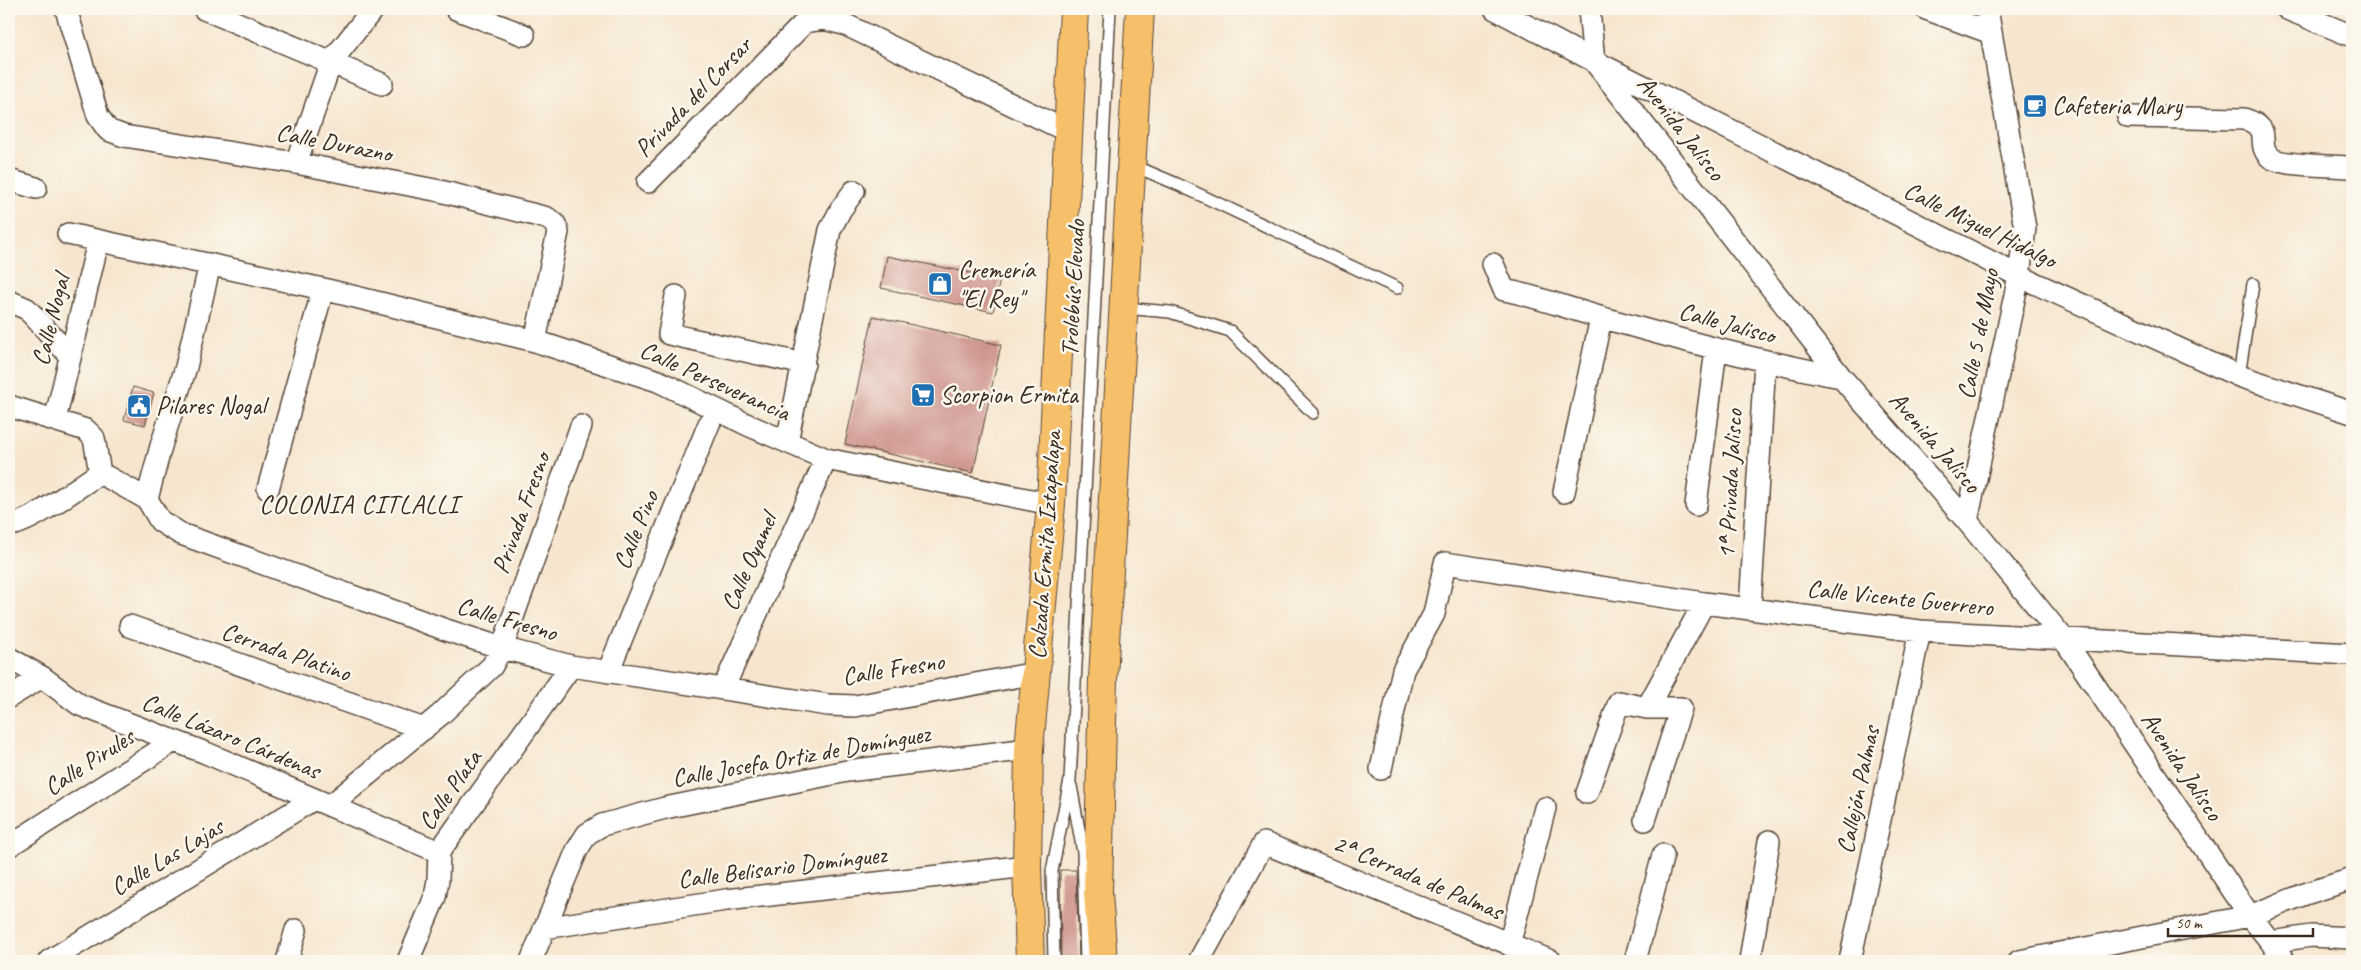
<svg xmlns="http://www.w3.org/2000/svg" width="2361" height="970" viewBox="0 0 2361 970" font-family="Caveat,sans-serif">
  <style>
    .building { fill: #cf9690 }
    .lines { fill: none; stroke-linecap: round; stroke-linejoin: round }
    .lane-casing { stroke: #574639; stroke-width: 14 }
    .street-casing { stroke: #574639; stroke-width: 24 }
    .primary-casing { stroke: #574639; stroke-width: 30 }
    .lane { stroke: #fff; stroke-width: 11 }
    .street { stroke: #fff; stroke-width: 21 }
    .primary { stroke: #f6c06b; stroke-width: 28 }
    .labels { text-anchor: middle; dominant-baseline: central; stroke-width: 5; stroke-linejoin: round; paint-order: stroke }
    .street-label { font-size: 25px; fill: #3b2a1e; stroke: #fbf7ec }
    .poi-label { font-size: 25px; fill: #3b2a1e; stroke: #fbf7ec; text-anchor: start }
    .neighbourhood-label { font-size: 26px; letter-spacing: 1px; fill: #3b2a1e; stroke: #fbf7ec }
  </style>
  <rect width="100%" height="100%" fill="#fbf7ec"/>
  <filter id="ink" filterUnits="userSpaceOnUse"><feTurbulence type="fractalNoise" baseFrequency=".02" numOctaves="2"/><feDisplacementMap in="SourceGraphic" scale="10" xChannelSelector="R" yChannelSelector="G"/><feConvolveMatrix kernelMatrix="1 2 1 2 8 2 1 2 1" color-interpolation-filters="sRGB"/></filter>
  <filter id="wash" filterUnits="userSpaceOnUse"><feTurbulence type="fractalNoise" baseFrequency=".0096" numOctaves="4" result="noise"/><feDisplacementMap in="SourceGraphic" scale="20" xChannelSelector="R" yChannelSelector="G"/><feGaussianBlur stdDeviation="1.12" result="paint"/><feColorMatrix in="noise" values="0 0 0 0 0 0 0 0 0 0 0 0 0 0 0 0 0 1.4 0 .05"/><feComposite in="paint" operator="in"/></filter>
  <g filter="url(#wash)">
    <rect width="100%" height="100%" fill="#f6e6cf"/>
    <g id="blocks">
      <path class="building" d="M 887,256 L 1000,279 L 993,312 L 881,288 Z
        M 873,316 L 1001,345 L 973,473 L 845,444 Z
        M 133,387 L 154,393 L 145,425 L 124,420 Z
        M 1060,870 L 1076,870 L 1079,961 L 1061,961 Z"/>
    </g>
  </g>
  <g filter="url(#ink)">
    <use href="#blocks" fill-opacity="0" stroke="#574639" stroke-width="1"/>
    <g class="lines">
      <defs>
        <path id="lane" d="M 1132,165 L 1177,184 L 1397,288
          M 1124,308 L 1170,312 L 1230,331 L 1313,413
          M 2239,376 L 2253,284
          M 1071,786 L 1083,852 L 1086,961
          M 1054,961 L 1052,871 L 1070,780 L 1110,9"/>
        <path id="street" d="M 66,9 L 98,116 L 108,130 L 124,136 L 296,163 L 440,191 L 547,218 L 555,224 L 558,232 L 535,341
          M 204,9 L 382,84
          M 456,9 L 524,35
          M 1495,9 L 1594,61 L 1841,377 L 1967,521 L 2063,638 L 2250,916 L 2271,942 L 2284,961
          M 1589,9 L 1594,61 L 2019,276 L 2239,376 L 2352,413
          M 1926,9 L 1991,33
          M 2287,9 L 2352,36
          M 2128,117 L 2244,119 C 2276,129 2254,142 2270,157 C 2279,166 2337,166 2352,167
          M 296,163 L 331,62 L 373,9
          M 9,180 L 36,188
          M 648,182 L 805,22 L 824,19 L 844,24 L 1069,132
          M 68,234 L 323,289 L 535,341 L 658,381 L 748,425 L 826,459 L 1051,504
          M 1493,264 L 1504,290 C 1540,297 1572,310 1607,319 C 1685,341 1762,362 1841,377
          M 676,296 L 669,334 L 804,364
          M 9,301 L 27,309 L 70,356
          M 9,406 L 86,430 L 94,438 L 100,473
          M 55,420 L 98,242
          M 787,442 L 830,230 L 841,209 L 854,191
          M 268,489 L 323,289
          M 1564,492 L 1601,318
          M 147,499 L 161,446 L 186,367 L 210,264
          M 1696,505 L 1716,349
          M 1967,521 L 2019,276 L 2025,228 L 1987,9
          M 9,525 C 30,524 79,486 100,473 L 147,499 L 160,521 L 181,534 L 449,631 L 502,648 L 571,666 L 828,705 L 855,706 L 1036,673
          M 1750,609 L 1765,362
          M 130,626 L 424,729
          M 9,658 L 42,677 L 80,705 L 206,753 L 439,852
          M 608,672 L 715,409
          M 723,689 L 826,459
          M 9,697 L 42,677
          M 1647,708 L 1704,603
          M 1381,769 L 1403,670 L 1434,614 L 1445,563 L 1704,603 L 1920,631 L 2352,654
          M 1587,793 L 1619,702 L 1647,708 L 1681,708 L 1645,820
          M 330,806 L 440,715 L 492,666 L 502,648 L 581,426
          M 9,846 L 174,741
          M 544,928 L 726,900 L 1027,866
          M 2271,942 L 2311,936 L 2352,938
          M 1509,945 L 1545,808
          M 49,961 L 314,799
          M 287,961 L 296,930
          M 408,961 L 435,897 L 438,880 L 439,852 L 571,666
          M 531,961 L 577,850 L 587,834 L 602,825 L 665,808 L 847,771 L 1029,749
          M 1199,961 L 1264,843 L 1551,961
          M 1635,961 L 1663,855
          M 1750,961 L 1769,841
          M 1850,961 L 1920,631
          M 2019,961 L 2250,916 L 2305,894 L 2352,879"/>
        <path id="primary" d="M 1030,961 L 1027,866 L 1029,749 L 1051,504 L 1074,9
          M 1103,961 L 1098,893 L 1103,679 L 1140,9"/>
      </defs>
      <use href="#lane" class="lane-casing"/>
      <use href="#street" class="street-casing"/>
      <use href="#primary" class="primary-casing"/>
      <use href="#lane" class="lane"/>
      <use href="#street" class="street"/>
      <use href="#primary" class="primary"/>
    </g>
  </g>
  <defs>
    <symbol id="cafe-square" viewBox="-11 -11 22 22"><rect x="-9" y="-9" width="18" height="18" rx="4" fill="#1f6fb2" stroke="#fbf7ec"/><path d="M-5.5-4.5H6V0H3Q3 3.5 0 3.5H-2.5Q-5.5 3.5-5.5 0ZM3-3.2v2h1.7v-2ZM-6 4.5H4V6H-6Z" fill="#fff"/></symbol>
    <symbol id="shop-square" viewBox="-11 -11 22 22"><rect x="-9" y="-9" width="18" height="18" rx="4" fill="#1f6fb2" stroke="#fbf7ec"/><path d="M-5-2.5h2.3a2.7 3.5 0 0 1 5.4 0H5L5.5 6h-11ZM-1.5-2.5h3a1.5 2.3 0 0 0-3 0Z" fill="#fff"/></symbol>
    <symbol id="supermarket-square" viewBox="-11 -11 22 22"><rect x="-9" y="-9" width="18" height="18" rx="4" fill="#1f6fb2" stroke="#fbf7ec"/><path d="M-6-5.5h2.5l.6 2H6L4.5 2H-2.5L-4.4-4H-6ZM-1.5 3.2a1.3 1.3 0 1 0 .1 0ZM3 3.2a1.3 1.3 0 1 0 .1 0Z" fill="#fff"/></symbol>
    <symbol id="civic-square" viewBox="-11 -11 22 22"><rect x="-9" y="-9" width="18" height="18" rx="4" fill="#1f6fb2" stroke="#fbf7ec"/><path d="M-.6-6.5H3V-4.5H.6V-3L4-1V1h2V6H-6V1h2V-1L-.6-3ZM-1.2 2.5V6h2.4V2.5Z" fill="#fff"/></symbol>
  </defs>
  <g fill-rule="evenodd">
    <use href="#cafe-square" x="2021" y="92" width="28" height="28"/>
    <use href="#shop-square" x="926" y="270" width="28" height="28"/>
    <use href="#supermarket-square" x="909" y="381" width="28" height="28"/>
    <use href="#civic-square" x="125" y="392" width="28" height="28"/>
  </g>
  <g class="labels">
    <g class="street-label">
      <text transform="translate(693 97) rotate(-46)">Privada del Corsar</text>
      <text transform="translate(1681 128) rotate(52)">Avenida Jalisco</text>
      <text transform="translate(334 143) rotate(11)">Calle Durazno</text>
      <text transform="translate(1980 225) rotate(26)">Calle Miguel Hidalgo</text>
      <text transform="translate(1073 288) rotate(-87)">Trolebús Elevado</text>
      <text transform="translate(51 320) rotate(-76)">Calle Nogal</text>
      <text transform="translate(1727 323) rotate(15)">Calle Jalisco</text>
      <text transform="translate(1978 334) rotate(-79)">Calle 5 de Mayo</text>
      <text transform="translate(715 381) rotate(24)">Calle Perseverancia</text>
      <text transform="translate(1935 442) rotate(49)">Avenida Jalisco</text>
      <text transform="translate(1730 484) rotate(-87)">1ª Privada Jalisco</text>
      <text transform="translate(521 513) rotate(-70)">Privada Fresno</text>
      <text transform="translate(636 530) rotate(-68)">Calle Pino</text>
      <text transform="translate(1045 545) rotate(-86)">Calzada Ermita Iztapalapa</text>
      <text transform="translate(749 562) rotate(-66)">Calle Oyamel</text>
      <text transform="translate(1900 598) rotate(6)">Calle Vicente Guerrero</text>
      <text transform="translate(507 619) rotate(16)">Calle Fresno</text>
      <text transform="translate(286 652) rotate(19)">Cerrada Platino</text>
      <text transform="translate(893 669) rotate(-9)">Calle Fresno</text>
      <text transform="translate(231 736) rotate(22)">Calle Lázaro Cárdenas</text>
      <text transform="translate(801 756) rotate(-10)">Calle Josefa Ortiz de Domínguez</text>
      <text transform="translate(89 762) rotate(-33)">Calle Pirules</text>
      <text transform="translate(2182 766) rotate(56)">Avenida Jalisco</text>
      <text transform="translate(450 790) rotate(-55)">Calle Plata</text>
      <text transform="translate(1858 790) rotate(-78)">Callejón Palmas</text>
      <text transform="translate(167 857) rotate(-31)">Calle Las Lajas</text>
      <text transform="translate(782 867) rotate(-7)">Calle Belisario Domínguez</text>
      <text transform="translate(1418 877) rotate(23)">2ª Cerrada de Palmas</text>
    </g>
    <g class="poi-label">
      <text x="2052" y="106">Cafeteria Mary</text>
      <text x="958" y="270">Cremería<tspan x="958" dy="29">"El Rey"</tspan></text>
      <text x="940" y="395">Scorpion Ermita</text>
      <text x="156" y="406">Pilares Nogal</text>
    </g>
    <g class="neighbourhood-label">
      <text x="359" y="504">COLONIA CITLALLI</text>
    </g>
  </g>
  <rect width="2361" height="970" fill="none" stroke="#fbf7ec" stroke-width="30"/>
  <path d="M2168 928v8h145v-8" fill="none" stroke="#3b2a1e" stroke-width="2.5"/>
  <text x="2176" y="928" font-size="15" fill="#3b2a1e" stroke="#fbf7ec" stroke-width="4" paint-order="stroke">50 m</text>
</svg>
